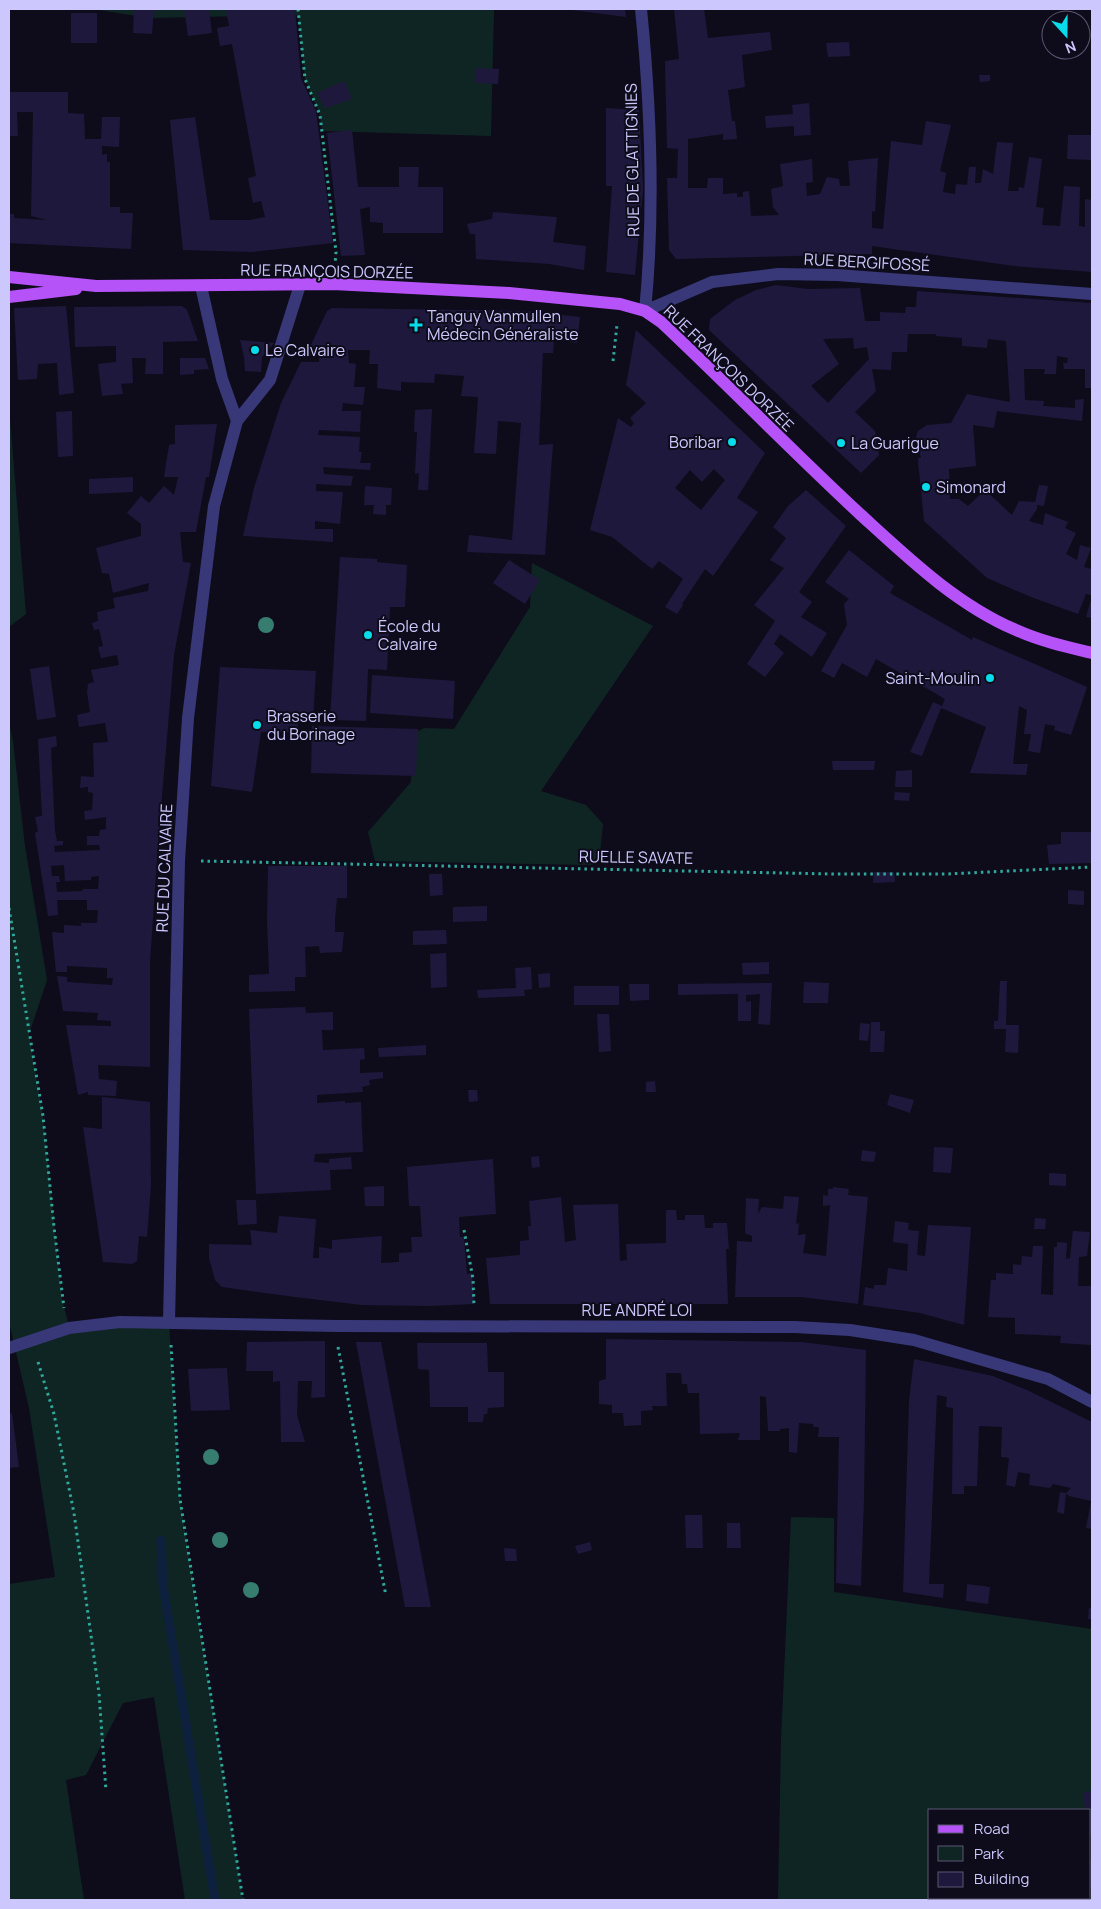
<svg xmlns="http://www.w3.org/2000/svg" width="1101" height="1909" viewBox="0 0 1101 1909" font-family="Manrope,sans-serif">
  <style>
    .green { fill: #0f2523 }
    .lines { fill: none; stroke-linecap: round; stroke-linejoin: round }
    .stream { stroke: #0d213e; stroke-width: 9 }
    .building { fill: #1e183c; fill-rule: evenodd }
    .path { stroke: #30a99d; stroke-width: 3; stroke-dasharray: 2.5 4; stroke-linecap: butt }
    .minor { stroke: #383879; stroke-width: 12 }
    .primary { stroke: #b553f9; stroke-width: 12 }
    .tree { fill: #377d6f }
    .poi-dot { fill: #08dbe9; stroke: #0e0c1b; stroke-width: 2 }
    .labels { text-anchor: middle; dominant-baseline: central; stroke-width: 4; stroke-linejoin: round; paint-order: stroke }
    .street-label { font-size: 16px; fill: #ccc8fd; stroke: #0e0c1b }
    .poi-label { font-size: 16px; fill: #ccc8fd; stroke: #0e0c1b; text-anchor: start }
  </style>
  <rect width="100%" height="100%" fill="#0e0c1b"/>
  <path class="green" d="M 93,9 L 494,9 L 491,136 L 322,131 L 320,115 L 305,79 L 298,15 L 149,18 Z
    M 9,406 L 26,614 L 9,627 Z
    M 532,563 L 653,626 L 541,791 L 586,805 L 603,824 L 600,853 L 591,865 L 375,861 L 368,832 L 411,782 L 413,734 L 424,728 L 454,729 L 530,607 Z
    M 9,723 L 13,741 L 25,846 L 47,980 L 29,1034 L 43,1116 L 62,1299 L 69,1327 L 169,1322 L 180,1499 L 243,1900 L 185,1900 L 154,1697 L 123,1703 L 86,1775 L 66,1780 L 84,1900 L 9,1900 L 9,1584 L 55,1577 L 29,1408 L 9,1322 Z
    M 791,1517 L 834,1518 L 834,1592 L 1092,1629 L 1092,1815 L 1090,1815 L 1090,1810 L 930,1810 L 930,1898 L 989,1898 L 990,1900 L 778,1900 L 781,1741 Z"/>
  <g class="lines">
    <path class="stream" d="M 161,1540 L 163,1585 L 215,1900"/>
  </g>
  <path class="building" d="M 134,9 L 154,9 L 152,34 L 133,33 Z
    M 184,9 L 209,9 L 212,33 L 188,36 Z
    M 226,9 L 295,9 L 301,78 L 316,111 L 333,243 L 252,252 L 183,250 L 170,120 L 195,117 L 210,220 L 250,220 L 265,217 L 261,201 L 253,203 L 248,178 L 256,176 L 232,44 L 220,46 L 217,28 L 229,26 Z
    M 572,9 L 625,9 L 626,17 L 572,10 Z
    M 674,9 L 704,9 L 708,38 L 770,32 L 772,50 L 742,55 L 745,87 L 728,90 L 732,121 L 735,121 L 737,139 L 723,140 L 723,134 L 688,139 L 688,188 L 707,188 L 708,178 L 723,178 L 723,194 L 737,193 L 737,197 L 743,197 L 743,192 L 749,191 L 751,216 L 779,215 L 773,207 L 771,189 L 783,186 L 780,164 L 812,159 L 813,182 L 806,183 L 807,196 L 820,194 L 827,177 L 839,179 L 840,186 L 850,186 L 848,161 L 878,158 L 875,212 L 872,211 L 872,228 L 883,229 L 891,141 L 922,145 L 926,121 L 951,125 L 940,171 L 946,173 L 943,192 L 955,194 L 956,184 L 967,185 L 969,167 L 976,167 L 975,183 L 981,183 L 983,169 L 993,174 L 997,142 L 1013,143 L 1008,191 L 1018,191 L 1019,187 L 1024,188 L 1029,157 L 1042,159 L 1036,207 L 1044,208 L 1042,225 L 1060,226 L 1064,186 L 1080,187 L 1079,226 L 1085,227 L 1085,199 L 1092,200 L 1092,272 L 1014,266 L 872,246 L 872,254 L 676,259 L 669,250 L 667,178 L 677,178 L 678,149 L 667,148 L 665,61 L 679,59 Z
    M 71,13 L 97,13 L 97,43 L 71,43 Z
    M 849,42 L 850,56 L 828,57 L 826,43 Z
    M 476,68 L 499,69 L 498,84 L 475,83 Z
    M 979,75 L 990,75 L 990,81 L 980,82 Z
    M 344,81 L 352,99 L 325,108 L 317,93 Z
    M 9,92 L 68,92 L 68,113 L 84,114 L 85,139 L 101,139 L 102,117 L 120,117 L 119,147 L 102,146 L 102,155 L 107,154 L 107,162 L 110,162 L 110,207 L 120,207 L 120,213 L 133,213 L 131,249 L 9,243 L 9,214 L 14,214 L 14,218 L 47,220 L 31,216 L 33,112 L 17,112 L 18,136 L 9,136 Z
    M 809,103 L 811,135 L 794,136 L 794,126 L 766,128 L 765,116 L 793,114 L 792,105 Z
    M 606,108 L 639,110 L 643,189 L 635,275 L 606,272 L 612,186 L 606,186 Z
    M 352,130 L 358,187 L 399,187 L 399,167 L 419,167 L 418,187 L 443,187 L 443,233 L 383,233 L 383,223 L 370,222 L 370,207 L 360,209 L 365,255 L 341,256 L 327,133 Z
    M 1068,135 L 1092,135 L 1091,160 L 1067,159 Z
    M 493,212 L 557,217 L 553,242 L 586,246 L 584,270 L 549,264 L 476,259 L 475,234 L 470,234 L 467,224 L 492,219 Z
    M 776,285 L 808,289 L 860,288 L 865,321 L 880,321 L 880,312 L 905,313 L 906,307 L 916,307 L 917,291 L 1092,303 L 1092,388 L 1085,388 L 1085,369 L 1064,369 L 1063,363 L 1067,363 L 1068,358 L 1057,356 L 1056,374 L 1044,374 L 1045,369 L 1024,369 L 1025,400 L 1044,401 L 1043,406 L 1075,408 L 1075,400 L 1084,399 L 1082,421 L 997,411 L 994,428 L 973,425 L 976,466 L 949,469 L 950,499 L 959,499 L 968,506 L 985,490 L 1012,515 L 1019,501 L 1035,502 L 1039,485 L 1048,486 L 1044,506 L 1037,505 L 1037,509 L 1029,521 L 1043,525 L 1045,513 L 1068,522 L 1065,528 L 1076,533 L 1066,554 L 1077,560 L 1080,545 L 1091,548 L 1084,567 L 1092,569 L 1092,595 L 1086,594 L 1078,614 L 1031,597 L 987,578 L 924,521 L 918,461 L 918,458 L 921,458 L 916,437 L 918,431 L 927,425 L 951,423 L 967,394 L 1010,402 L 1006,341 L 988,339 L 987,348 L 962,346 L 962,338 L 936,336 L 936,334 L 908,334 L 907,352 L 892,352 L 891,370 L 872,369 L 876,391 L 855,412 L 875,431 L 879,455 L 861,473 L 709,330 L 710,319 L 735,300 L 756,290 ZM 853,338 L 854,349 L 867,347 L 869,359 L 828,403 L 811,386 L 839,364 L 823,339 Z
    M 66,306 L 74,393 L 59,395 L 57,363 L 38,364 L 37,379 L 18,380 L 14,308 Z
    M 182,306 L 187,310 L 198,341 L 163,342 L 163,374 L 145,374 L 146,358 L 132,358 L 133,383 L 121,384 L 123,394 L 102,396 L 98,364 L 116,362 L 116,346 L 75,347 L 74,307 Z
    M 332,308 L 528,311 L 580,317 L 577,343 L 554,339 L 553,353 L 543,353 L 539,445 L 553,444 L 545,555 L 467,552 L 469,535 L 512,540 L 521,423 L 498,421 L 496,454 L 474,453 L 478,397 L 461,396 L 464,376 L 435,374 L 434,383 L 401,382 L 401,391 L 377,388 L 378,364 L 369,364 L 370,350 L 348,350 L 349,363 L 356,364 L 354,387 L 365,387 L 363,405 L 343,403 L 342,411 L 361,411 L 360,432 L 319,430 L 318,435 L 360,437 L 359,452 L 362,452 L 360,463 L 371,463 L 370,470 L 323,467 L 324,474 L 353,476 L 351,486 L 316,484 L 316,491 L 343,492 L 340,524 L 315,521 L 315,529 L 333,529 L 333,542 L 243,536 L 254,488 L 281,403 L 301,362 L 319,362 L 320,349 L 309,349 L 327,311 Z
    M 636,330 L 765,453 L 737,498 L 758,512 L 713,576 L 705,569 L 682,604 L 683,605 L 677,614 L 665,607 L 683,579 L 659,561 L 652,569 L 612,537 L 590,530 L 618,418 L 631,427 L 634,423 L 630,418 L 646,403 L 626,385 ZM 714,469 L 725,480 L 701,510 L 675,488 L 690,470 L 702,482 Z
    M 240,340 L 274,343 L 262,357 L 261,372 L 245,371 L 244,357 Z
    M 180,358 L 205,358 L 209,369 L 194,370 L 194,374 L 180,375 Z
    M 432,409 L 428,490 L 418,490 L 419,473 L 415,474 L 417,432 L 414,432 L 415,410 Z
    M 72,411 L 73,456 L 58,457 L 56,412 Z
    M 217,424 L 209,477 L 206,477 L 196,532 L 180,532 L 183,562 L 191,563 L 174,655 L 158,844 L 150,962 L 150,1067 L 98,1065 L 99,1079 L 117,1081 L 116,1096 L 88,1095 L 88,1092 L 78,1095 L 66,1025 L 111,1026 L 111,1021 L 97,1020 L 98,1013 L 63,1011 L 57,976 L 67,977 L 67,982 L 112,985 L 113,978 L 107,978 L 107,968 L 67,966 L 67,972 L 56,972 L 52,932 L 64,933 L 64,925 L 81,926 L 81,923 L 97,923 L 98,910 L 87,910 L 87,900 L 57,900 L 58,915 L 48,916 L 35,833 L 38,831 L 35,817 L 42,816 L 38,739 L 56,736 L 57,746 L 51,748 L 55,831 L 57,841 L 63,841 L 63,845 L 54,846 L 55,852 L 100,850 L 99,845 L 87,845 L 87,836 L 99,836 L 100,830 L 106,829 L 106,817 L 85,820 L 84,811 L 92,810 L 93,793 L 88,792 L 88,787 L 80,788 L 81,776 L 94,777 L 93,743 L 108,742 L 105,723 L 79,727 L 77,715 L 90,712 L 87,692 L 88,684 L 94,682 L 91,670 L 119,665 L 117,655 L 101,658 L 98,647 L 103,646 L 99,629 L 94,630 L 92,623 L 98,621 L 97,612 L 115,608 L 113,598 L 148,591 L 149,583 L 113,593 L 109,574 L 102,573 L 96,548 L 141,536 L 141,524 L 127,513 L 141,496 L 149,503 L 164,486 L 174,495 L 178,477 L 164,477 L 169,445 L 175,444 L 175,425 ZM 64,865 L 65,881 L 91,880 L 91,877 L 99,876 L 98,889 L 82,889 L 83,891 L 57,892 L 56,882 L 60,882 L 59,876 L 52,876 L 51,866 Z
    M 133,477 L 133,492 L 89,494 L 89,479 Z
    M 365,486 L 392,488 L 391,505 L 386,505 L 386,515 L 373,514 L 374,505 L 364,505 Z
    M 806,490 L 846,526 L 799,592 L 812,602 L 801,617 L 827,633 L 812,657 L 780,634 L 774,644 L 784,653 L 765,677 L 747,664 L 775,621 L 754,605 L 784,568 L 770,560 L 786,538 L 773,527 L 788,506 Z
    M 849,550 L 894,586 L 890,593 L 911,605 L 972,640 L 973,637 L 1087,687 L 1071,735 L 1054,730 L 1055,726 L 1045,724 L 1040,753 L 1028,751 L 1031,734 L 1024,734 L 1027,710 L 1019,706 L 1013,764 L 1028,764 L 1026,775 L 970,773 L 986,727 L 941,708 L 922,756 L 910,752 L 933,702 L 942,706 L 945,699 L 876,659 L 867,677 L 842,663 L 834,678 L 821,671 L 847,625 L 844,604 L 849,599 L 825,582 Z
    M 340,557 L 377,559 L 377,562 L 407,565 L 405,607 L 390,607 L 387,670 L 368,669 L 366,721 L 330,720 Z
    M 509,560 L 540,580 L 525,604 L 493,583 Z
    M 1092,596 L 1092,618 L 1086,617 Z
    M 49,666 L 56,717 L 37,720 L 30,669 Z
    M 220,667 L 316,671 L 313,719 L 298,718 L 297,732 L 261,732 L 252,792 L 211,786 Z
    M 372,675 L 455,681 L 453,719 L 370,713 Z
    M 312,726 L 418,729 L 416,776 L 311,773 Z
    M 832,761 L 875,761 L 874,770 L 833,770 Z
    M 912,770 L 912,787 L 895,787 L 896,771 Z
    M 895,792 L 910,793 L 909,801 L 894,800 Z
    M 1061,832 L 1092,832 L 1092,863 L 1049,864 L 1047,845 L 1061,844 Z
    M 268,866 L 347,866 L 347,898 L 337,898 L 335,919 L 335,932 L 344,932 L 342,952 L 320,953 L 319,946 L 305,947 L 306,977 L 295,977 L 295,991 L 249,992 L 249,975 L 269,974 L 267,920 Z
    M 874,872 L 894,872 L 895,882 L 873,883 Z
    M 429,874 L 442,874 L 443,895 L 430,896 Z
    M 1068,890 L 1084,891 L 1084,905 L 1068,904 Z
    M 487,906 L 487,921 L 453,922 L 453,907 Z
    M 446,930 L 447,944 L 413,945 L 413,931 Z
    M 446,953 L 447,987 L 431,988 L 430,954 Z
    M 769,962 L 769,974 L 743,975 L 742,963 Z
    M 531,967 L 532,989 L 524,990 L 525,996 L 478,998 L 477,990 L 516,988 L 515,968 Z
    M 550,973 L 550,987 L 539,988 L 538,974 Z
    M 1000,981 L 1007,981 L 1006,1025 L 1019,1025 L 1018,1053 L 1005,1052 L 1006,1029 L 994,1029 L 994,1021 L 998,1021 Z
    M 804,982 L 829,983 L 828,1003 L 803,1003 Z
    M 772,983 L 770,1025 L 758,1024 L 760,994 L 746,995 L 746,1002 L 751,1001 L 751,1021 L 738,1021 L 738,994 L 678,995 L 678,984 Z
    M 629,984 L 649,984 L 649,1000 L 630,1001 Z
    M 574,986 L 619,986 L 619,1005 L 574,1005 Z
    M 305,1007 L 306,1013 L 333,1012 L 333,1030 L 322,1030 L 323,1050 L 364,1048 L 365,1059 L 360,1060 L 360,1073 L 383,1072 L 383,1078 L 369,1080 L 370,1085 L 362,1087 L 363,1092 L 317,1095 L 317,1103 L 345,1101 L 345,1103 L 361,1102 L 363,1152 L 315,1154 L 314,1162 L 329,1163 L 329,1159 L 351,1157 L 352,1169 L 330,1170 L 331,1190 L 256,1194 L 249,1009 Z
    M 597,1014 L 609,1014 L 611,1051 L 599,1052 Z
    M 871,1022 L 880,1022 L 880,1031 L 885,1031 L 884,1052 L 870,1052 Z
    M 860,1023 L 870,1024 L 868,1041 L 859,1040 Z
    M 426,1045 L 426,1055 L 379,1057 L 378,1048 Z
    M 655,1081 L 656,1092 L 646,1092 L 646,1082 Z
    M 468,1090 L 477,1090 L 478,1101 L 469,1102 Z
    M 890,1094 L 914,1100 L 910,1113 L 887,1105 Z
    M 102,1097 L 150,1102 L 151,1186 L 147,1237 L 139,1236 L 137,1261 L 132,1264 L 103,1262 L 83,1127 L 102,1129 Z
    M 934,1147 L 953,1148 L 951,1173 L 933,1172 Z
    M 862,1150 L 876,1152 L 874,1162 L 861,1161 Z
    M 539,1156 L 540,1167 L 532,1168 L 531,1157 Z
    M 493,1159 L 496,1214 L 459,1217 L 460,1237 L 464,1237 L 467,1274 L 472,1273 L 474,1304 L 429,1306 L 362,1305 L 295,1297 L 222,1287 L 215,1280 L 209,1258 L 209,1244 L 252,1245 L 250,1230 L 277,1233 L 279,1216 L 316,1219 L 313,1258 L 319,1258 L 319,1247 L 332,1249 L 332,1240 L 382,1236 L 381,1263 L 399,1262 L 399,1253 L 412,1252 L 411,1237 L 422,1237 L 420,1206 L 409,1206 L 407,1167 Z
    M 1049,1173 L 1066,1174 L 1066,1186 L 1049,1185 Z
    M 384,1186 L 384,1206 L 365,1206 L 364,1187 Z
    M 833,1187 L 849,1189 L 848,1195 L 868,1197 L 858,1304 L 802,1297 L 735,1297 L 737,1241 L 752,1242 L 752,1236 L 745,1233 L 746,1198 L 759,1199 L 758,1214 L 762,1207 L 783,1209 L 784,1196 L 799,1197 L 796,1224 L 799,1223 L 798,1235 L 806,1234 L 803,1253 L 826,1256 L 830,1205 L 823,1206 L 823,1195 L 828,1196 L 828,1189 L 833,1189 Z
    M 561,1197 L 565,1242 L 576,1240 L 573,1205 L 618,1204 L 620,1261 L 627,1260 L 626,1244 L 666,1243 L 666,1210 L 676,1210 L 677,1220 L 685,1220 L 685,1215 L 704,1215 L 705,1228 L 713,1228 L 713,1223 L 727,1223 L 729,1249 L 726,1249 L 728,1304 L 490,1304 L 486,1258 L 520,1255 L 520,1241 L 529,1240 L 528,1226 L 531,1226 L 529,1201 Z
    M 236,1200 L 256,1200 L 257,1224 L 238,1225 Z
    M 1035,1218 L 1046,1219 L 1045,1229 L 1034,1229 Z
    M 895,1221 L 909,1223 L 908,1230 L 919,1231 L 917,1255 L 925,1256 L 928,1225 L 971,1227 L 964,1325 L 920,1313 L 863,1305 L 865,1287 L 874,1289 L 874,1285 L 886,1285 L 888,1268 L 907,1271 L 908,1244 L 893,1242 Z
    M 1073,1231 L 1090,1232 L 1087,1256 L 1079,1257 L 1078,1286 L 1092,1286 L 1092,1345 L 1060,1343 L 1061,1336 L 1015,1334 L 1015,1318 L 988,1317 L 991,1280 L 996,1280 L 996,1273 L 1013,1274 L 1013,1264 L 1021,1265 L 1022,1256 L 1032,1257 L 1033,1246 L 1043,1246 L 1041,1294 L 1053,1295 L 1054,1247 L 1057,1247 L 1057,1242 L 1067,1243 L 1066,1259 L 1070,1258 Z
    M 606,1339 L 801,1342 L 866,1350 L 864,1498 L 861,1586 L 836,1583 L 839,1437 L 818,1437 L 819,1427 L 814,1427 L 813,1424 L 799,1423 L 797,1453 L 789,1452 L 789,1428 L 780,1429 L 780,1431 L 768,1431 L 766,1397 L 760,1396 L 760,1440 L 738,1440 L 740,1433 L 700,1434 L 699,1393 L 688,1393 L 687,1384 L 682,1384 L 681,1373 L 666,1373 L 667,1406 L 652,1406 L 653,1410 L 641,1411 L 641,1425 L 624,1426 L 623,1413 L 612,1413 L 612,1405 L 599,1404 L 599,1381 L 606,1379 Z
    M 325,1341 L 325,1397 L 311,1398 L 312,1381 L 298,1381 L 297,1415 L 305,1442 L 281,1442 L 280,1381 L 273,1382 L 273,1371 L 246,1371 L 247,1342 Z
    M 356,1342 L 381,1342 L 431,1607 L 405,1607 Z
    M 417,1343 L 487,1343 L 488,1372 L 504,1372 L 504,1407 L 488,1408 L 487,1414 L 484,1414 L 483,1422 L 468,1422 L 468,1407 L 430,1407 L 429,1370 L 418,1369 Z
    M 914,1359 L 993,1376 L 1029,1391 L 1092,1422 L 1092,1529 L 1086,1528 L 1091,1501 L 1069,1496 L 1066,1493 L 1071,1488 L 1053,1484 L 1050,1488 L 1029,1485 L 1030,1474 L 1018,1472 L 1015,1487 L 1006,1485 L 1009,1458 L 1001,1457 L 1002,1427 L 979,1426 L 977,1486 L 964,1486 L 964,1494 L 952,1494 L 953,1408 L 946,1407 L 947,1397 L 937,1395 L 929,1584 L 944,1584 L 943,1598 L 903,1592 L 909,1401 Z
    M 227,1368 L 230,1410 L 191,1411 L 188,1369 Z
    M 12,1413 L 19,1467 L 9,1468 L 9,1414 Z
    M 1060,1492 L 1066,1493 L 1064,1514 L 1057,1512 Z
    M 685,1515 L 702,1515 L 703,1548 L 686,1548 Z
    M 727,1523 L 740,1523 L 741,1548 L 727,1548 Z
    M 590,1542 L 592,1550 L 578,1554 L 575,1546 Z
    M 504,1548 L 516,1549 L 517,1561 L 505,1561 Z
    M 967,1584 L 990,1587 L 988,1604 L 966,1601 Z
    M 1089,1608 L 1092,1609 L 1092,1619 L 1088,1619 Z
    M 1092,1791 L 1092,1808 L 1085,1809 L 1083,1792 Z
    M 1092,1810 L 1092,1834 L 1090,1834 L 1090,1811 Z
    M 1090,1860 L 1092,1860 L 1092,1888 L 1090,1888 Z"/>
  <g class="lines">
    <path class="path" d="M 298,9 L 305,79 L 320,115 L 336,252 L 335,264
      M 613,361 L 617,325
      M 201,861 L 832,874 L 947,874 L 1092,867
      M 9,908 L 43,1116 L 54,1227 L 64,1308
      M 464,1230 L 473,1279 L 474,1306
      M 171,1345 L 180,1499 L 243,1900
      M 338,1347 L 386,1596
      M 38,1362 L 54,1414 L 74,1513 L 99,1693 L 106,1791"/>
    <path class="minor" d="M 641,9 C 651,109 655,210 645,311 L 712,282 L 778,274 L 837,275 L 1092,294
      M 201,286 L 222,379 L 237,421
      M 169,1322 L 179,861 L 188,718 L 214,506 L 237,421 L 270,380 L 300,285
      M 9,1348 L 69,1328 L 120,1322 L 337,1326 L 795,1327 L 850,1330 L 914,1340 L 1048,1379 L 1092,1402"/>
    <path class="primary" d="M 9,277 L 96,286 L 333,284 L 509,293 L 620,304 L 645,311 L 661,322 C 729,386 793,452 861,515 C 908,558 957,605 1016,630 C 1040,641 1067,647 1092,653
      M 9,297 L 76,289"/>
  </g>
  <g class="tree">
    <circle cx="266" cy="625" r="8"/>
    <circle cx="211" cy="1457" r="8"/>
    <circle cx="220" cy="1540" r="8"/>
    <circle cx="251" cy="1590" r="8"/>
  </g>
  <g class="poi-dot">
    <path d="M413.5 317.5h5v5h5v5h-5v5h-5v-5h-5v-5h5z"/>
    <circle cx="255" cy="350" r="5"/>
    <circle cx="732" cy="442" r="5"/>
    <circle cx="841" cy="443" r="5"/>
    <circle cx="926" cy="487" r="5"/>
    <circle cx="368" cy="635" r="5"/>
    <circle cx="990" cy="678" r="5"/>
    <circle cx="257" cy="725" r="5"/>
  </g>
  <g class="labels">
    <g class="street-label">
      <text transform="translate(632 160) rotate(-91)">RUE DE GLATTIGNIES</text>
      <text transform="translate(867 262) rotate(3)">RUE BERGIFOSSÉ</text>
      <text transform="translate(327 271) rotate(1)">RUE FRANÇOIS DORZÉE</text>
      <text transform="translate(729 368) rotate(44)">RUE FRANÇOIS DORZÉE</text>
      <text transform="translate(636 857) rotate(1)">RUELLE SAVATE</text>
      <text transform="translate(164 868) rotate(-88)">RUE DU CALVAIRE</text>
      <text x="637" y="1310">RUE ANDRÉ LOI</text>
    </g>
    <g class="poi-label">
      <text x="427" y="316">Tanguy Vanmullen<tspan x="427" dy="18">Médecin Généraliste</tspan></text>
      <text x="265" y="350">Le Calvaire</text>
      <text x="722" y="442" text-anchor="end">Boribar</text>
      <text x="851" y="443">La Guarigue</text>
      <text x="936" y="487">Simonard</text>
      <text x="378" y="626">École du<tspan x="378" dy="18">Calvaire</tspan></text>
      <text x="980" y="678" text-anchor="end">Saint-Moulin</text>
      <text x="267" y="716">Brasserie<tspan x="267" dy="18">du Borinage</tspan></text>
    </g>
  </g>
  <rect width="1101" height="1909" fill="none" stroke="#ccc8fd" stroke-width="20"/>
  <rect x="928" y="1809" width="162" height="90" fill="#0e0c1b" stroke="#5a5775"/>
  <rect x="938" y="1825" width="25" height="8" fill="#b553f9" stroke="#5a5775"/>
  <text x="974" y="1834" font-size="15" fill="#ccc8fd">Road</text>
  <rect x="938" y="1846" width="25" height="15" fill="#0f2523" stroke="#5a5775"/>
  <text x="974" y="1859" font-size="15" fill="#ccc8fd">Park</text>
  <rect x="938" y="1872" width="25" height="15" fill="#1e183c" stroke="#5a5775"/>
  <text x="974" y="1884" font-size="15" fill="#ccc8fd">Building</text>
  <g transform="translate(1066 35) rotate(159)"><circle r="24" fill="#0e0c1b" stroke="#5a5775"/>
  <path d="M0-4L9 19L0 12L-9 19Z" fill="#08dbe9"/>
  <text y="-8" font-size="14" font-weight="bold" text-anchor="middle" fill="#ccc8fd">N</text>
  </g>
</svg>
